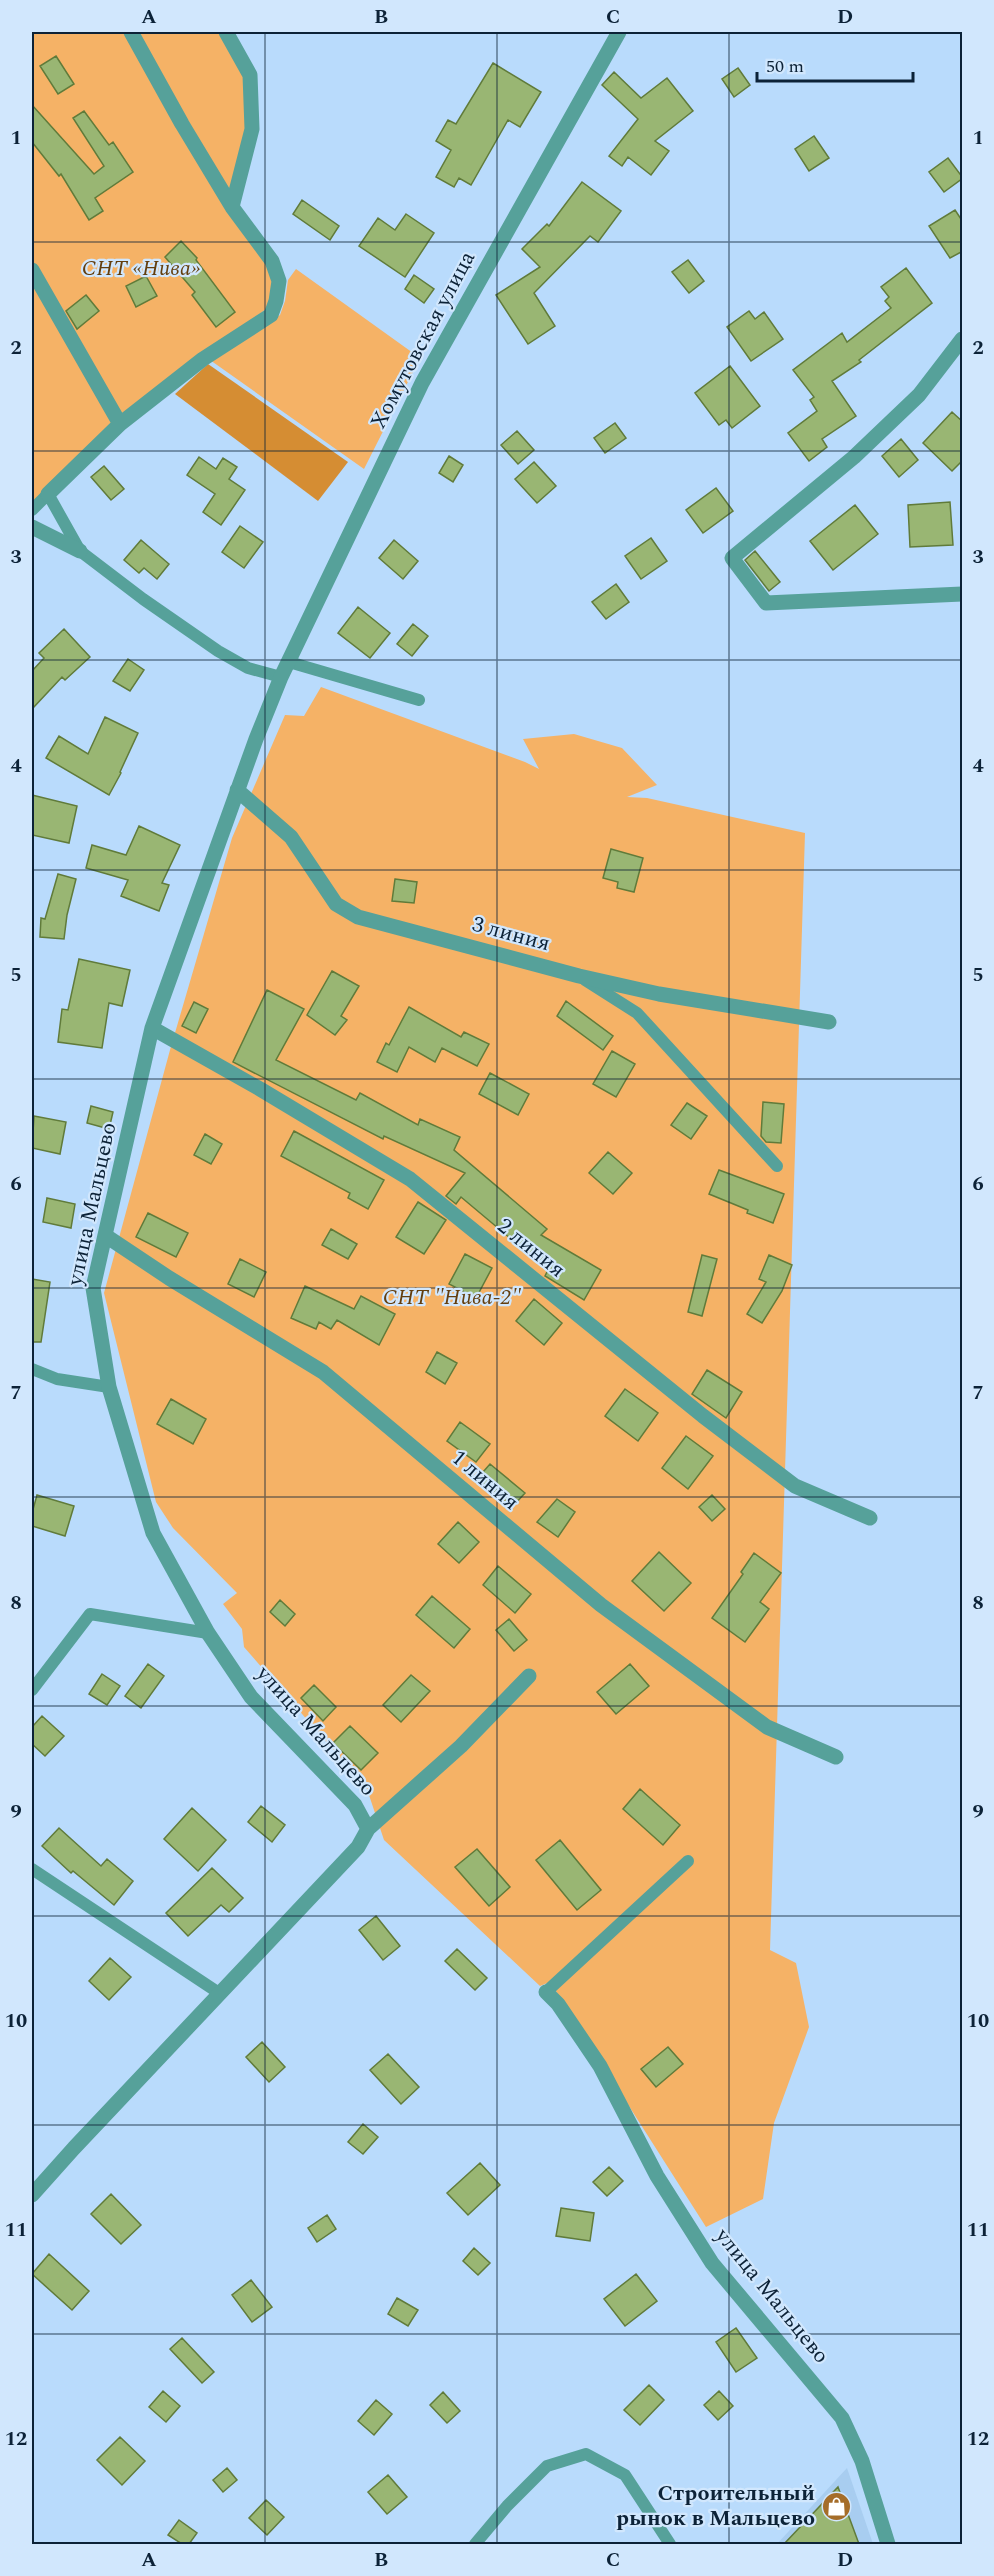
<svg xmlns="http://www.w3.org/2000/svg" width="994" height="2576" viewBox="0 0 994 2576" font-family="Spectral,serif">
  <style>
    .built { fill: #a8cdf0 }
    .green { fill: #f5b266 }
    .forest { fill: #d58d33 }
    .building { fill: #99b673; stroke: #607b3a; stroke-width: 1.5 }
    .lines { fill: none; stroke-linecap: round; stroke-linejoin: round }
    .lane { stroke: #56a19a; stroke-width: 12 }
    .street { stroke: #56a19a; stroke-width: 15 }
    .grid { fill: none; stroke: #0c2237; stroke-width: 1.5; stroke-opacity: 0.55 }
    .labels { text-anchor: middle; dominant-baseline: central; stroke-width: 4.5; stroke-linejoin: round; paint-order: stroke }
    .park-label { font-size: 22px; font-style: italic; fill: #633e0e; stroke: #d1e7fd }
    .street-label { font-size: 22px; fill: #0c2237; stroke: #d1e7fd }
    .poi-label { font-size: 22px; font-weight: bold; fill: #0c2237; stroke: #d1e7fd; text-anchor: end }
    .neatline { fill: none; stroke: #0c2237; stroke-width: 2 }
    .grid-label { font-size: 20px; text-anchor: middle; font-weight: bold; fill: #0c2237 }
  </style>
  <rect width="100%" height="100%" fill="#b9dbfc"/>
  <path class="built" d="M 847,2468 L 873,2544 L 777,2544 Z"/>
  <path class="green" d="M 32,32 L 226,32 L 250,75 L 252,129 L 233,207 L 272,261 L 276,301 L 203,359 L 32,510 Z
    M 296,269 L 420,358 L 364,469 L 210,360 L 280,315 L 285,301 L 288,280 Z
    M 321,687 L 525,762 L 539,769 L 523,739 L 574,734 L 622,748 L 657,785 L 627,797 L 647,798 L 805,833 L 770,1950 L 796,1963 L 809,2027 L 774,2123 L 763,2199 L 706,2227 L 550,1982 L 540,1986 L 384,1840 L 367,1789 L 244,1647 L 242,1629 L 223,1604 L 237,1593 L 173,1528 L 156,1502 L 104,1293 L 170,1050 L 232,838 L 285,715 L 304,716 Z"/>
  <path class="forest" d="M 208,364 L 348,462 L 318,501 L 175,394 Z"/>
  <path class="building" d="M 56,56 L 74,84 L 58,94 L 40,66 Z
    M 493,63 L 541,92 L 520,127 L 508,120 L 471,185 L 459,178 L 454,187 L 436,177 L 451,150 L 436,141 L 448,120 L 456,124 Z
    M 738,68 L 750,85 L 734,97 L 722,79 Z
    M 614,72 L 641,98 L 667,78 L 693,111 L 655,141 L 669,151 L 651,175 L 628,157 L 622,166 L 609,156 L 638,119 L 602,85 Z
    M 32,105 L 94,174 L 104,166 L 73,118 L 84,111 L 109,145 L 113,142 L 133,172 L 95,198 L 103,211 L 89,220 L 61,174 L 59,176 L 32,142 Z
    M 814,136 L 829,158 L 809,171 L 795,149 Z
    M 948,158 L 963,178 L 944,192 L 929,172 Z
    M 582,182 L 621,211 L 598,242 L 590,236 L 534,293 L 555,326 L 528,344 L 496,295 L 540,267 L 522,249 L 547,224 L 549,226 Z
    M 302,200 L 339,226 L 330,240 L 293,214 Z
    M 955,210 L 963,222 L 963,251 L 950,258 L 929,226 Z
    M 406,214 L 434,233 L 405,277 L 359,246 L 378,218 L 395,230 Z
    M 181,241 L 197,258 L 196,260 L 235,312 L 216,327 L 192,295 L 195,292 L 165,257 Z
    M 688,260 L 704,281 L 689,293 L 672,272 Z
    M 906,268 L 932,303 L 859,360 L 861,362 L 832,381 L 856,416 L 822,439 L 827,447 L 809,461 L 788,433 L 817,411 L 810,400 L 814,397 L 793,370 L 842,333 L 847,342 L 891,308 L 885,301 L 889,297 L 881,287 Z
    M 414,275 L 434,289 L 424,303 L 405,289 Z
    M 146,276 L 157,296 L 136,307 L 126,286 Z
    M 86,295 L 99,311 L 77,329 L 66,311 Z
    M 749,311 L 755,319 L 764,312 L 783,339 L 751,361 L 727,327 Z
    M 730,366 L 760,406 L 732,428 L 726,420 L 719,425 L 695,393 Z
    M 952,412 L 963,422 L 963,460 L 952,471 L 923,443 Z
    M 615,423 L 626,438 L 605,453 L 594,438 Z
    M 517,431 L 534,450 L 518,464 L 501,445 Z
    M 901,439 L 918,460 L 899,477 L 882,456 Z
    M 449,456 L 463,465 L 453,482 L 439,473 Z
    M 199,457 L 216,469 L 223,458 L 237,467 L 229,479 L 245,490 L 221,525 L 203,512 L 215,494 L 187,475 Z
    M 534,462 L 556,486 L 537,503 L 515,479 Z
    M 104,466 L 124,489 L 111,500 L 91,477 Z
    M 716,488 L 733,511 L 703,533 L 686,510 Z
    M 950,502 L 953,545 L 910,547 L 908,505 Z
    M 855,505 L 878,534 L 833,570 L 810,541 Z
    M 240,526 L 263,542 L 244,568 L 222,552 Z
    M 651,538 L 667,561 L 641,579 L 625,556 Z
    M 141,540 L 169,564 L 157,579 L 144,568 L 139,573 L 124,560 Z
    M 394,540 L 418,561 L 403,579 L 379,558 Z
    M 755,551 L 780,582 L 769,591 L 745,560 Z
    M 616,584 L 629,602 L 606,619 L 592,602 Z
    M 358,607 L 390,633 L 370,658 L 338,633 Z
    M 413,624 L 428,636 L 412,656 L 397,644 Z
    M 64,629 L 90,657 L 65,680 L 62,677 L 32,709 L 32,671 L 44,658 L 39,653 Z
    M 128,659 L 144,670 L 130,691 L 113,681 Z
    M 105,717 L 138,733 L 120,772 L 121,773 L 109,795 L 46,758 L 59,736 L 88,754 Z
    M 32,795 L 77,806 L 69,843 L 32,835 Z
    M 139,826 L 180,845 L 162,883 L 169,885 L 159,911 L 121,896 L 128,880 L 86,868 L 92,845 L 126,855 Z
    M 611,849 L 643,858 L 634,892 L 617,888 L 618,882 L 603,878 Z
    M 58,874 L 76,879 L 67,915 L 64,939 L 40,937 L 41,918 L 45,919 Z
    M 395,879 L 417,882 L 414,903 L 392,901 Z
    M 79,959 L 130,970 L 122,1006 L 109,1003 L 102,1048 L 58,1042 L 62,1009 L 68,1010 Z
    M 332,971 L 359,986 L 341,1016 L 347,1020 L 335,1035 L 307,1015 Z
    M 267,990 L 304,1009 L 276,1060 L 356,1100 L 360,1093 L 418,1125 L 420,1119 L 460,1137 L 454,1150 L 547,1229 L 541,1235 L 601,1270 L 584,1300 L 545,1276 L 548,1270 L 461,1197 L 456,1204 L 446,1196 L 465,1173 L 384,1136 L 383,1139 L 233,1062 Z
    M 566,1001 L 613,1036 L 603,1050 L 557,1016 Z
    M 194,1002 L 208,1009 L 196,1033 L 182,1026 Z
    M 409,1007 L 461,1037 L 464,1032 L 489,1044 L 477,1066 L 442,1048 L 435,1062 L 409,1047 L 397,1072 L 377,1062 L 386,1043 L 389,1045 Z
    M 612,1051 L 635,1064 L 616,1097 L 593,1084 Z
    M 490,1073 L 529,1094 L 518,1115 L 479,1094 Z
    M 763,1102 L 784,1104 L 781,1143 L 766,1142 L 761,1136 Z
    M 687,1103 L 707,1116 L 691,1139 L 671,1125 Z
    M 91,1106 L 113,1112 L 109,1129 L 87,1123 Z
    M 34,1116 L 66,1122 L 60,1154 L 32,1148 Z
    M 294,1131 L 384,1180 L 368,1209 L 348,1198 L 350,1193 L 281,1156 Z
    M 205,1134 L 222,1144 L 211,1164 L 194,1155 Z
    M 608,1152 L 632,1173 L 613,1194 L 589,1173 Z
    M 719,1170 L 784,1194 L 773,1223 L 747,1213 L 748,1210 L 709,1194 Z
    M 47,1198 L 75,1204 L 71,1228 L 43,1222 Z
    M 418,1202 L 446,1220 L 424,1254 L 396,1237 Z
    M 148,1213 L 188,1233 L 176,1257 L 136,1237 Z
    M 331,1229 L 357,1244 L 348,1259 L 322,1245 Z
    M 465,1254 L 492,1268 L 476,1298 L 449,1284 Z
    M 702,1255 L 717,1259 L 702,1316 L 688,1312 Z
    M 769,1255 L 792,1265 L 782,1291 L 762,1323 L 747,1314 L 766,1282 L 759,1279 Z
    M 240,1259 L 266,1272 L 254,1297 L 228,1284 Z
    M 32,1279 L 50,1282 L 41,1342 L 32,1342 Z
    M 305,1286 L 354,1309 L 361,1296 L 395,1314 L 379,1345 L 337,1320 L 331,1329 L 319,1322 L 316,1329 L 291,1318 Z
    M 534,1299 L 562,1323 L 544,1345 L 516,1321 Z
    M 437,1352 L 457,1363 L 445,1384 L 426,1372 Z
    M 707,1370 L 742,1392 L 726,1418 L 692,1394 Z
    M 625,1389 L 658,1413 L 638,1441 L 605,1416 Z
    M 171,1399 L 206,1419 L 193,1444 L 157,1424 Z
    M 460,1422 L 490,1444 L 476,1462 L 447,1441 Z
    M 686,1436 L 713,1456 L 688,1489 L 662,1468 Z
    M 490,1464 L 525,1493 L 513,1506 L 477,1479 Z
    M 37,1495 L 74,1506 L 65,1536 L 32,1526 L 32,1513 Z
    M 712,1495 L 725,1509 L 712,1521 L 699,1507 Z
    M 557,1499 L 575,1512 L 558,1537 L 537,1522 Z
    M 458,1522 L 479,1542 L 459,1563 L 438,1544 Z
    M 659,1552 L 691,1583 L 664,1611 L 632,1581 Z
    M 754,1553 L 781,1573 L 760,1602 L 769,1609 L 745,1642 L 712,1618 L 743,1574 L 741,1572 Z
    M 498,1566 L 531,1594 L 515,1613 L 483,1585 Z
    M 432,1596 L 470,1629 L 454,1648 L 416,1615 Z
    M 280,1600 L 295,1614 L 285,1626 L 270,1612 Z
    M 509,1619 L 527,1640 L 514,1651 L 496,1630 Z
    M 148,1664 L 164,1676 L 141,1708 L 125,1696 Z
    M 630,1664 L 649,1686 L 616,1714 L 597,1692 Z
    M 102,1674 L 120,1686 L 107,1705 L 89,1694 Z
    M 411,1675 L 430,1691 L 401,1722 L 383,1705 Z
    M 314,1685 L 336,1707 L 323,1721 L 301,1698 Z
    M 42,1716 L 64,1736 L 45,1756 L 32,1744 L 32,1727 Z
    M 350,1726 L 378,1753 L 361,1770 L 333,1743 Z
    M 640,1789 L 680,1825 L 663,1845 L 623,1809 Z
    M 261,1806 L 285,1825 L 272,1842 L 248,1822 Z
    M 192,1808 L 226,1840 L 198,1871 L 164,1839 Z
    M 59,1828 L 101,1866 L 107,1859 L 133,1881 L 114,1905 L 73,1871 L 71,1873 L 42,1846 Z
    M 560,1840 L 601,1890 L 577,1910 L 536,1860 Z
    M 477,1849 L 510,1887 L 489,1906 L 455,1867 Z
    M 212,1868 L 243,1898 L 229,1912 L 221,1905 L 188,1936 L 166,1913 Z
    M 376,1916 L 400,1946 L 383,1960 L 359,1930 Z
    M 457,1949 L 487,1978 L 475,1990 L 445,1961 Z
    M 110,1958 L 131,1977 L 109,2000 L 89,1981 Z
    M 262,2042 L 285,2067 L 269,2082 L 246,2057 Z
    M 668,2047 L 683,2064 L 656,2087 L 641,2069 Z
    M 388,2054 L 419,2087 L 401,2104 L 370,2070 Z
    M 363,2124 L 378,2137 L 363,2154 L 348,2142 Z
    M 480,2163 L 500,2185 L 468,2215 L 447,2193 Z
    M 609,2167 L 623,2181 L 607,2196 L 593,2182 Z
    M 111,2194 L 141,2225 L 121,2244 L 91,2214 Z
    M 561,2208 L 594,2213 L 590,2241 L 556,2236 Z
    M 327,2215 L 336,2229 L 317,2242 L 308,2228 Z
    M 474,2248 L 490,2263 L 478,2275 L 463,2261 Z
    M 49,2254 L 89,2291 L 72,2310 L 32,2274 Z
    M 636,2274 L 657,2301 L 625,2326 L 604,2299 Z
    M 251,2280 L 272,2307 L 252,2322 L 232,2295 Z
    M 397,2298 L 418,2310 L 408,2326 L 388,2314 Z
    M 736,2328 L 757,2358 L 736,2372 L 716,2342 Z
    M 182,2338 L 214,2372 L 202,2383 L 170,2349 Z
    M 649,2385 L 664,2400 L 640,2425 L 624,2410 Z
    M 163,2391 L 180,2406 L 166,2422 L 149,2407 Z
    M 719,2391 L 733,2406 L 718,2420 L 704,2405 Z
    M 443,2392 L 460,2411 L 447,2423 L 430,2405 Z
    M 376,2400 L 392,2414 L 374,2435 L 358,2421 Z
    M 120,2437 L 145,2461 L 122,2485 L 97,2460 Z
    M 227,2468 L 237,2480 L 223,2492 L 213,2480 Z
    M 388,2475 L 407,2497 L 387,2514 L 368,2492 Z
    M 838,2487 L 859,2544 L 784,2544 Z
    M 266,2500 L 284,2517 L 267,2535 L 249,2518 Z
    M 179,2520 L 197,2533 L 189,2544 L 182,2544 L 168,2535 Z"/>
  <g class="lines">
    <path class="lane" d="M 32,510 L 48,494 L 80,551 L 143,599 L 218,651 L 248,668 L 281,677
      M 289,662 L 419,700
      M 585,980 L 637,1013 L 777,1166
      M 32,1369 L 57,1379 L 109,1387
      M 32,1690 L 90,1614 L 208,1633
      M 32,1869 L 219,1993
      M 546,1992 L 688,1861
      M 475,2544 L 507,2506 L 547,2466 L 586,2454 L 625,2475 L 670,2544"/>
    <path class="street" d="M 131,32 L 182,124 L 232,207
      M 32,270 L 120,424
      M 962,339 L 919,395 L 854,457 L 732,558 L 766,603 L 962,594
      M 48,494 L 120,424 L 203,359 L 271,315 L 276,301 L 279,281 L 272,261 L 232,207 L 252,129 L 250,75 L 226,32
      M 32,527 L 80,551
      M 237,790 L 291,837 L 336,904 L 358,917 L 579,976 L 659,994 L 829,1022
      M 152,1028 L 260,1089 L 410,1179 L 703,1416 L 795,1486 L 870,1518
      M 106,1236 L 169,1278 L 323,1372 L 601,1605 L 767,1727 L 836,1757
      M 368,1829 L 355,1805 L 251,1697 L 208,1633 L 153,1533 L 109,1387 L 93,1288 L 152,1028 L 256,739 L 281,677 L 422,383 L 619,32
      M 546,1992 L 558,2004 L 600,2066 L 657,2176 L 712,2263 L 842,2418 L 862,2461 L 888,2544
      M 32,2195 L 74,2148 L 358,1847 L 368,1829 L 461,1746 L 529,1676"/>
  </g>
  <path class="grid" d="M 265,32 L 265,2544M 497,32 L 497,2544M 729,32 L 729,2544M 32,242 L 962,242M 32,451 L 962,451M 32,660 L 962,660M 32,870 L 962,870M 32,1079 L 962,1079M 32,1288 L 962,1288M 32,1497 L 962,1497M 32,1706 L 962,1706M 32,1916 L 962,1916M 32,2125 L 962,2125M 32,2334 L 962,2334"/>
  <defs>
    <symbol id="shop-disc" viewBox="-11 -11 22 22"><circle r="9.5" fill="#a56d29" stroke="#d1e7fd"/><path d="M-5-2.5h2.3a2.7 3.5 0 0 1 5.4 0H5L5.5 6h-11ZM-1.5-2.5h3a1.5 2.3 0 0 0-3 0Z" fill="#fff"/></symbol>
  </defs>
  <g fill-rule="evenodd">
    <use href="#shop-disc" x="820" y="2490" width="33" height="33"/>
  </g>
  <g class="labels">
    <g class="park-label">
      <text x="141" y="268">СНТ «Нива»</text>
      <text x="452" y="1297">СНТ "Нива-2"</text>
    </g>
    <g class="street-label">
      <text transform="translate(423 340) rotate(-62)">Хомутовская улица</text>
      <text transform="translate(511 934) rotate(15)">3 линия</text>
      <text transform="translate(92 1204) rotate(-78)">улица Мальцево</text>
      <text transform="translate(531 1248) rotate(39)">2 линия</text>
      <text transform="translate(485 1480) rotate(40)">1 линия</text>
      <text transform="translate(316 1731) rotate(48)">улица Мальцево</text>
      <text transform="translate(772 2296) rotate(51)">улица Мальцево</text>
    </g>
    <g class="poi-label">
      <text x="815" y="2493">Строительный<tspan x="815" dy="25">рынок в Мальцево</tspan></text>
    </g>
  </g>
  <rect width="994" height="2576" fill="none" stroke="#d1e7fd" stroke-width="66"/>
  <path d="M757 72v9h156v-9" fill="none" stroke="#0c2237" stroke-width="3"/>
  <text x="766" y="72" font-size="18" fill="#0c2237" stroke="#d1e7fd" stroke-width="4.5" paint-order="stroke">50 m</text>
  <rect x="33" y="33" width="928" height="2510" class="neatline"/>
  <g class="grid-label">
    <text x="149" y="23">A</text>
    <text x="381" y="23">B</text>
    <text x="613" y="23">C</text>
    <text x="845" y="23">D</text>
    <text x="16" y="144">1</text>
    <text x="978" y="144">1</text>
    <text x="16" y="354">2</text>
    <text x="978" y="354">2</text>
    <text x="16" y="563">3</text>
    <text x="978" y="563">3</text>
    <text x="16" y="772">4</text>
    <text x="978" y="772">4</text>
    <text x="16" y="981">5</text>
    <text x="978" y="981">5</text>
    <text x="16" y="1190">6</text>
    <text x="978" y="1190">6</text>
    <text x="16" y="1399">7</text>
    <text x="978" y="1399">7</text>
    <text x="16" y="1609">8</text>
    <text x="978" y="1609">8</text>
    <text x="16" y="1818">9</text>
    <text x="978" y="1818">9</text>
    <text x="16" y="2027">10</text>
    <text x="978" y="2027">10</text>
    <text x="16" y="2236">11</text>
    <text x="978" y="2236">11</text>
    <text x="16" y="2445">12</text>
    <text x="978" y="2445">12</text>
    <text x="149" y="2566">A</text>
    <text x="381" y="2566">B</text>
    <text x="613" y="2566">C</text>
    <text x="845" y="2566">D</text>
  </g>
</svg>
